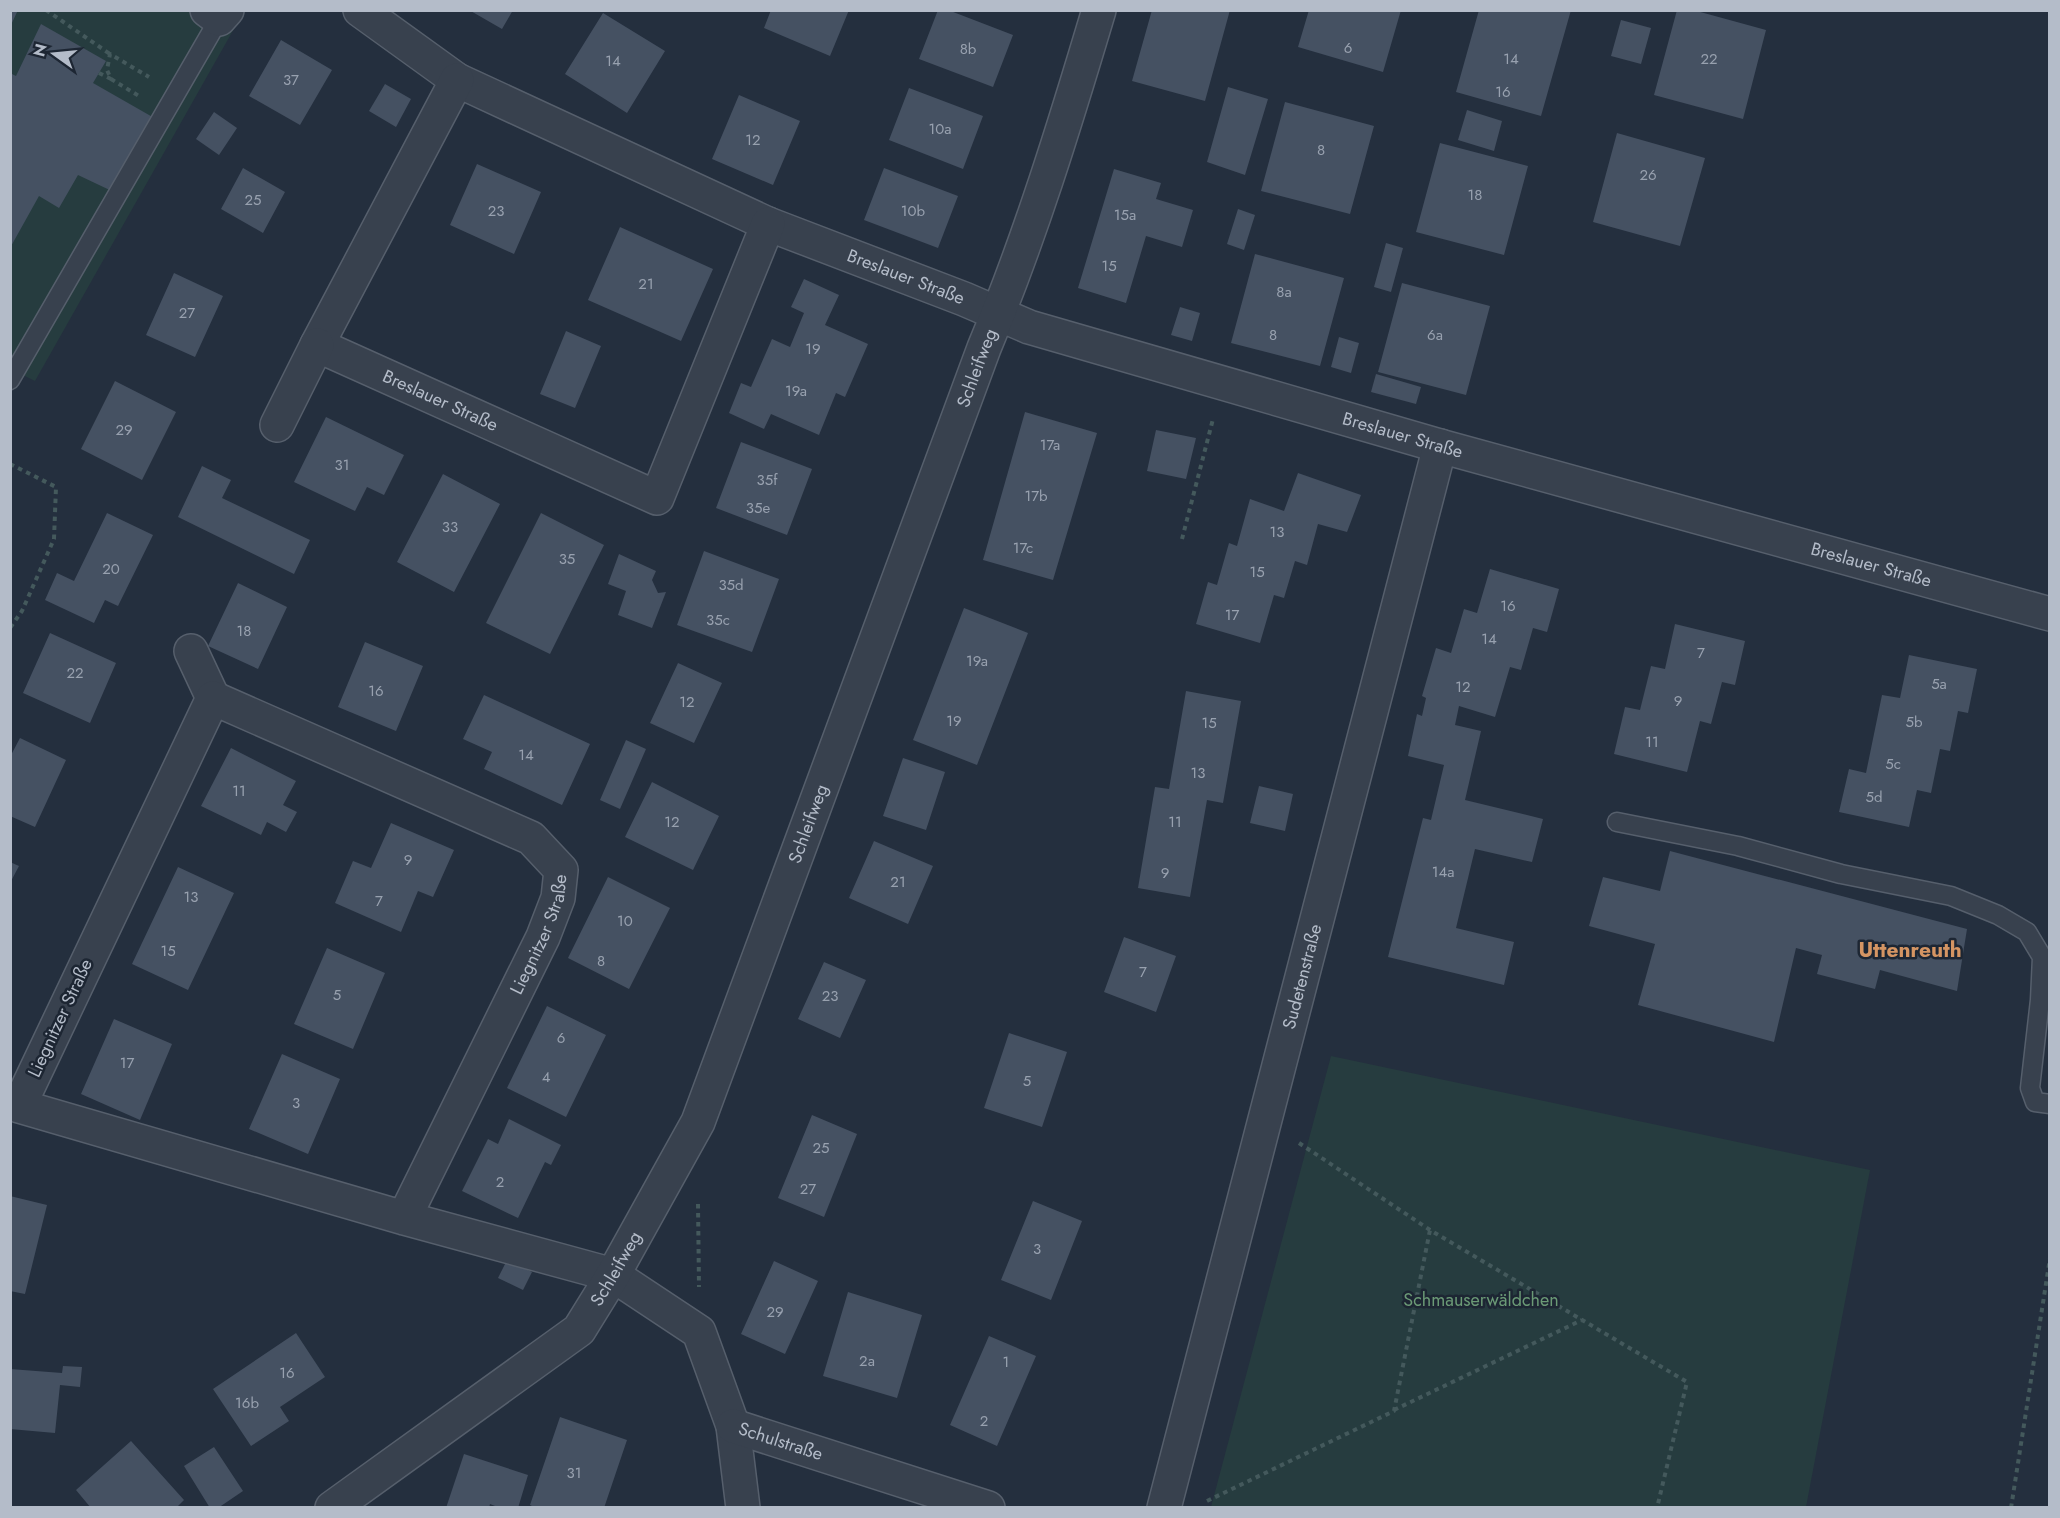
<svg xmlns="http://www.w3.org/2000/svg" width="2060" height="1518" viewBox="0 0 2060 1518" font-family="Jost,sans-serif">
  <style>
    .green { fill: #263c3f }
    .building { fill: #455162 }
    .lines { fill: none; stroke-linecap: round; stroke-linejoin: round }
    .lane-casing { stroke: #565f6c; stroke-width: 21 }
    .street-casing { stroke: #565f6c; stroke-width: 36 }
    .path { stroke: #44595c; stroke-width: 4; stroke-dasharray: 4.5 4.5; stroke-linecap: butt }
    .lane { stroke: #38414e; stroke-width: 18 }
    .street { stroke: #38414e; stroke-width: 33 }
    .labels { text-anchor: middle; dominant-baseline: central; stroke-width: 5; stroke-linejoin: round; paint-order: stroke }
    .number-label { font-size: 15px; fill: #98a1af }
    .street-label { font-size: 18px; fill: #b4bcc9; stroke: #1d2633 }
    .park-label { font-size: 18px; fill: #6b9a76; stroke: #1d2633 }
    .quarter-label { font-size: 21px; font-weight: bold; fill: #d59563; stroke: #1d2633 }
  </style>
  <rect width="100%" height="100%" fill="#242f3e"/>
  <path class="green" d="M 10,11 L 244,11 L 35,381 L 11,369 Z
    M 1331,1056 L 1870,1170 L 1806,1507 L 1211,1507 Z"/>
  <path class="building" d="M 10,10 L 18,10 L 10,27 Z
    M 469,10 L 513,10 L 502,29 Z
    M 771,10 L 849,10 L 830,56 L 764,28 Z
    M 938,10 L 948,10 L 1013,35 L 993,87 L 919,59 Z
    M 1152,10 L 1230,10 L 1205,101 L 1132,81 Z
    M 1309,10 L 1401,10 L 1383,72 L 1298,47 Z
    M 1479,10 L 1571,10 L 1541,116 L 1456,92 Z
    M 1677,10 L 1693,10 L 1766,30 L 1743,119 L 1654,95 Z
    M 603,13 L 665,51 L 627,113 L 565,74 Z
    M 1621,20 L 1651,28 L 1641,64 L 1611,56 Z
    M 41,24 L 106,61 L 93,83 L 156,119 L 116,193 L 78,175 L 59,208 L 39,196 L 10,248 L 10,73 L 16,76 Z
    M 281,40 L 332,70 L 300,125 L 249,96 Z
    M 385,84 L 411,99 L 396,127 L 369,111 Z
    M 1228,87 L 1268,99 L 1245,175 L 1207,162 Z
    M 909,88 L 983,116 L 963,169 L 889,140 Z
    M 739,95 L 800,121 L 773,185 L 712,159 Z
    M 1285,102 L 1374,126 L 1350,214 L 1261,191 Z
    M 1467,110 L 1502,121 L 1494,151 L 1458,140 Z
    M 214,112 L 237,128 L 219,155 L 196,139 Z
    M 1617,133 L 1705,158 L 1680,246 L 1593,222 Z
    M 1440,143 L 1528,166 L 1504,255 L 1416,232 Z
    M 477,164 L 541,192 L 514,254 L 450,225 Z
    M 243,168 L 285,192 L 263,233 L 221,209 Z
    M 884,168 L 958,196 L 938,248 L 864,220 Z
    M 1114,169 L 1161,183 L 1156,199 L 1193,210 L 1182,247 L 1146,236 L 1126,303 L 1078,288 Z
    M 1238,209 L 1255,215 L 1244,250 L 1227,244 Z
    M 620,227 L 713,269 L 681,341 L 588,300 Z
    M 1386,243 L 1403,248 L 1391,292 L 1374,287 Z
    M 1255,254 L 1344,278 L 1320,366 L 1231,343 Z
    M 174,273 L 223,296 L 195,357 L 146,335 Z
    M 804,279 L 839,295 L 825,325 L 868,344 L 845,397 L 836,393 L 819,435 L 771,414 L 764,429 L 729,413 L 741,383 L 751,387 L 772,339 L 790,347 L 804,313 L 791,307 Z
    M 1402,283 L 1490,306 L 1466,395 L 1378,372 Z
    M 1180,307 L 1200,313 L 1192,341 L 1171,335 Z
    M 566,331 L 601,346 L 575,408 L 540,394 Z
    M 1339,337 L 1359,343 L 1351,373 L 1331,367 Z
    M 1376,374 L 1421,387 L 1416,404 L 1371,392 Z
    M 115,381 L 176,412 L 142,480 L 81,449 Z
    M 1025,412 L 1097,433 L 1053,580 L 983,560 Z
    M 326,417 L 404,455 L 384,495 L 367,487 L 355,511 L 294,482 Z
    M 1156,430 L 1196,438 L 1186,479 L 1147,471 Z
    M 741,442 L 812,469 L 787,535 L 716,508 Z
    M 202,466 L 231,480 L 222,498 L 310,540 L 294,574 L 178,517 Z
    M 1298,473 L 1361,495 L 1347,532 L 1318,524 L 1307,565 L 1295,561 L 1284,598 L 1274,595 L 1260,643 L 1196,624 L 1208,582 L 1217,585 L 1229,543 L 1237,546 L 1250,499 L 1284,511 Z
    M 443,474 L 500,504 L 454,592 L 397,562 Z
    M 107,513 L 153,535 L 118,606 L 105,600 L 94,623 L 45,600 L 57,573 L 74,581 Z
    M 541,513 L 604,545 L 550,654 L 486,623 Z
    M 704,551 L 779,579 L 752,652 L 677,625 Z
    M 619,554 L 656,571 L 652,580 L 658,593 L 666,592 L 652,628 L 618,615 L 626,591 L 608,584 Z
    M 1490,569 L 1559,589 L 1547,632 L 1533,628 L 1521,670 L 1510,667 L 1495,717 L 1459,706 L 1455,725 L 1481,731 L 1465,800 L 1543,819 L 1532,862 L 1475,849 L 1456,928 L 1514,942 L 1504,985 L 1388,957 L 1423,818 L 1431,820 L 1444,765 L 1408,756 L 1417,714 L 1422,716 L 1426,698 L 1422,696 L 1436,648 L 1451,653 L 1464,609 L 1477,613 Z
    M 238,583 L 287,607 L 258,669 L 208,646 Z
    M 964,608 L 1028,633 L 977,765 L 913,740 Z
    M 1675,624 L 1745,641 L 1735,685 L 1722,682 L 1711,724 L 1700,721 L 1687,772 L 1614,754 L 1625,707 L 1640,710 L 1651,666 L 1665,669 Z
    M 50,633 L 116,663 L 90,723 L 23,693 Z
    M 365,642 L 423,666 L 396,731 L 338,707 Z
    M 1909,655 L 1977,669 L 1968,713 L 1958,711 L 1950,751 L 1940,749 L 1931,793 L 1917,790 L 1909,827 L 1839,812 L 1849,769 L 1866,773 L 1882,695 L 1900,698 Z
    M 678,663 L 722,683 L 694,743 L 650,723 Z
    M 1186,691 L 1241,701 L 1223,803 L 1207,800 L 1190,897 L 1138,888 L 1155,787 L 1169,789 Z
    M 484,695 L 590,744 L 562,805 L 484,769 L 492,752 L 463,739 Z
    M 20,738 L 66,760 L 35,827 L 10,816 L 10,757 Z
    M 626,740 L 646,749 L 620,809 L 600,800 Z
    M 231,748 L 296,781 L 283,805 L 297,812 L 286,832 L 267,822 L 261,835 L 201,806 Z
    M 903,758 L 945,772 L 926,830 L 883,816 Z
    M 652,782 L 719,816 L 693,870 L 625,837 Z
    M 1259,786 L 1293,794 L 1285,831 L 1250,823 Z
    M 391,823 L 454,850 L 433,897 L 418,891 L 401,932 L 335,903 L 353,861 L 371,868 Z
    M 874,841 L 933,866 L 908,924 L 849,898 Z
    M 1670,851 L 1967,929 L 1957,991 L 1880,970 L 1875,989 L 1817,974 L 1822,955 L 1796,948 L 1774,1042 L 1638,1005 L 1655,944 L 1589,926 L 1603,877 L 1660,891 Z
    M 10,862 L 19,866 L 10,883 Z
    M 178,867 L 234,893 L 188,990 L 132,964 Z
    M 608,877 L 670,908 L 629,989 L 568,958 Z
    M 1124,937 L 1176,956 L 1156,1012 L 1104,992 Z
    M 327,948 L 385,973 L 353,1049 L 294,1024 Z
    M 824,962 L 866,980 L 840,1038 L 798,1019 Z
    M 547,1006 L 606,1035 L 566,1117 L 507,1088 Z
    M 114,1019 L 172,1044 L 140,1120 L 81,1094 Z
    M 1009,1033 L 1067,1052 L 1042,1127 L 984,1108 Z
    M 282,1054 L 340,1079 L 308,1154 L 249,1129 Z
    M 812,1115 L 857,1134 L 824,1217 L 778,1198 Z
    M 509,1119 L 561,1145 L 551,1165 L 545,1162 L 518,1218 L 462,1191 L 488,1139 L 498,1144 Z
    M 10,1196 L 47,1205 L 25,1294 L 10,1291 Z
    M 1033,1201 L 1082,1221 L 1051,1300 L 1001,1280 Z
    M 507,1260 L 532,1272 L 523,1290 L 498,1278 Z
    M 774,1261 L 818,1281 L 785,1354 L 741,1334 Z
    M 848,1292 L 922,1315 L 897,1398 L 823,1376 Z
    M 296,1333 L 325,1377 L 280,1407 L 289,1421 L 251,1446 L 213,1389 Z
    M 989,1336 L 1036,1356 L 997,1446 L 950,1425 Z
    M 63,1366 L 82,1367 L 80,1387 L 60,1385 L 55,1433 L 10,1429 L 10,1369 L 62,1373 Z
    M 560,1417 L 627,1440 L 604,1508 L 536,1508 L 530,1505 Z
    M 131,1441 L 184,1500 L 176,1508 L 91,1508 L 76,1490 Z
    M 214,1447 L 243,1491 L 218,1508 L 210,1508 L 184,1466 Z
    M 464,1454 L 528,1475 L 518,1508 L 500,1508 L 490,1504 L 489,1508 L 446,1508 Z"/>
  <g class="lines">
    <defs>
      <path id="lane" d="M 10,380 L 219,19
        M 1617,822 L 1738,846 L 1841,874 L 1951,896 L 1998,915 L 2027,932 L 2042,957 L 2040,1000 L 2030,1088 L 2035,1102 L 2050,1104"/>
      <g id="street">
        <path d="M 207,10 L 219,19 L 227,10"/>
        <path id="s1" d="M 360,10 L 457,80 L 768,224 L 964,299 L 1029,327 L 1440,446 L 2050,614"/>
        <path id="s2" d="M 457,80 L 317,345 L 657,498 L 768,224"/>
        <path d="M 277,425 L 317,345"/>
        <path d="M 191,651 L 213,698"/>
        <path id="s3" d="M 404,1218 L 543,937 L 558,898 L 561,870 L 531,838 L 213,698 L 19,1106 L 404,1218 L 613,1275 L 699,1332 L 733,1426 L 743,1508"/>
        <path id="s4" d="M 733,1426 L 988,1508"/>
        <path id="s5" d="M 332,1508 L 579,1330 L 613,1275 L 698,1122 L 984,348 C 1030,238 1065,124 1099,10"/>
        <path id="s6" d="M 1164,1508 L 1440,446"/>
      </g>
    </defs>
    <use href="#lane" class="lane-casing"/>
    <use href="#street" class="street-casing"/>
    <path class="path" d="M 46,10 L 110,54
      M 99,73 L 111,79 L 107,70 L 110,54 L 149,77
      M 111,79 L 139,96
      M 10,464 L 56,487 L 54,539 L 22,611 L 10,628
      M 1182,539 L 1213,419
      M 1299,1143 L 1430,1230 L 1687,1382 L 1657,1508
      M 698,1204 L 699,1287
      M 1394,1410 L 1582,1320
      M 1207,1501 L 1394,1411 L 1430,1230
      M 2011,1508 L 2050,1258"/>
    <use href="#lane" class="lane"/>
    <use href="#street" class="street"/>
  </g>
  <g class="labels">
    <g class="number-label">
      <text x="1348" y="48">6</text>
      <text x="968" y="49">8b</text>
      <text x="1511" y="59">14</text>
      <text x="1709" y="59">22</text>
      <text x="613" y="61">14</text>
      <text x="291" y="80">37</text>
      <text x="1503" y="92">16</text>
      <text x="940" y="129">10a</text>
      <text x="753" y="140">12</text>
      <text x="1321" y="150">8</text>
      <text x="1648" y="175">26</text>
      <text x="1475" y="195">18</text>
      <text x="253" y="200">25</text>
      <text x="496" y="211">23</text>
      <text x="913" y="211">10b</text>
      <text x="1125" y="215">15a</text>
      <text x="1109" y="266">15</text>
      <text x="646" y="284">21</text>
      <text x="1284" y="292">8a</text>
      <text x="187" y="313">27</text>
      <text x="1273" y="335">8</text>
      <text x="1435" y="335">6a</text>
      <text x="813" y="349">19</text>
      <text x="796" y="391">19a</text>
      <text x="124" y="430">29</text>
      <text x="1050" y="445">17a</text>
      <text x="342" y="465">31</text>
      <text x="767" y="480">35f</text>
      <text x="1036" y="496">17b</text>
      <text x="758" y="508">35e</text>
      <text x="450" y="527">33</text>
      <text x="1277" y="532">13</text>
      <text x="1023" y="548">17c</text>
      <text x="567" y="559">35</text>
      <text x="111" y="569">20</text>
      <text x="1257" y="572">15</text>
      <text x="731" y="585">35d</text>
      <text x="1508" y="606">16</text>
      <text x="1232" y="615">17</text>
      <text x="718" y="620">35c</text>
      <text x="244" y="631">18</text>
      <text x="1489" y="639">14</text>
      <text x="1701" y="653">7</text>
      <text x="977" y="661">19a</text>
      <text x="75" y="673">22</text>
      <text x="1939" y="684">5a</text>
      <text x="1463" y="687">12</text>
      <text x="376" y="691">16</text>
      <text x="1678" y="701">9</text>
      <text x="687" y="702">12</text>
      <text x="954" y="721">19</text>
      <text x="1914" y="722">5b</text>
      <text x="1209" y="723">15</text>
      <text x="1652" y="742">11</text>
      <text x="526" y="755">14</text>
      <text x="1893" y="764">5c</text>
      <text x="1198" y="773">13</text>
      <text x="239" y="791">11</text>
      <text x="1874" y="797">5d</text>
      <text x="672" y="822">12</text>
      <text x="1175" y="822">11</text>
      <text x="408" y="860">9</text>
      <text x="1443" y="872">14a</text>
      <text x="1165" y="873">9</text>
      <text x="898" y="882">21</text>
      <text x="191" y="897">13</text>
      <text x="379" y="901">7</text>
      <text x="625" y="921">10</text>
      <text x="168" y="951">15</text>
      <text x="601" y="961">8</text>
      <text x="1143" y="972">7</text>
      <text x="337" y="995">5</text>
      <text x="830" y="996">23</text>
      <text x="561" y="1038">6</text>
      <text x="127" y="1063">17</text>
      <text x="546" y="1077">4</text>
      <text x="1027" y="1081">5</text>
      <text x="296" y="1103">3</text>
      <text x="821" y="1148">25</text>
      <text x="500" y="1182">2</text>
      <text x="808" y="1189">27</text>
      <text x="1037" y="1249">3</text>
      <text x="775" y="1312">29</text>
      <text x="867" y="1361">2a</text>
      <text x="1006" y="1362">1</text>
      <text x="287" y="1373">16</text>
      <text x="247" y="1403">16b</text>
      <text x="984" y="1421">2</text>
      <text x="574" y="1473">31</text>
    </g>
    <g class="street-label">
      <text stroke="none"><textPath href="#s1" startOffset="610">Breslauer Straße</textPath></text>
      <text stroke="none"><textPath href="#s5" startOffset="1348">Schleifweg</textPath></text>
      <text stroke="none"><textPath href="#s2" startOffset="435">Breslauer Straße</textPath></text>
      <text stroke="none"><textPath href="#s1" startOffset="1132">Breslauer Straße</textPath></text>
      <text stroke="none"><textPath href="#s1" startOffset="1618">Breslauer Straße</textPath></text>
      <text stroke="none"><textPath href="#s5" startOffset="862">Schleifweg</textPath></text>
      <text stroke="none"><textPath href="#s3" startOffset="315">Liegnitzer Straße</textPath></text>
      <text stroke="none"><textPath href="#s6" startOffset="549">Sudetenstraße</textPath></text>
      <text transform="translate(60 1018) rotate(-65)">Liegnitzer Straße</text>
      <text stroke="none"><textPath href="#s5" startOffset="376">Schleifweg</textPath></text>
      <text stroke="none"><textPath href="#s4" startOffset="50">Schulstraße</textPath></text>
    </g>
    <g class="park-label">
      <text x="1481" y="1300">Schmauserwäldchen</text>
    </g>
    <g class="quarter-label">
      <text x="1910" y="950">Uttenreuth</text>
    </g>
  </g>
  <rect width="2060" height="1518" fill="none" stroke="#b4bcc9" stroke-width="24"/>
  <g transform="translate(54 54) rotate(285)" stroke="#1d2633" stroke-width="4.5" paint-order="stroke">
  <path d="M0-4.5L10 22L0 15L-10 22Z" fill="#b4bcc9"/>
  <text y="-9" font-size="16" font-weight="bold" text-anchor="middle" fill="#b4bcc9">N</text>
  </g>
</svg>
